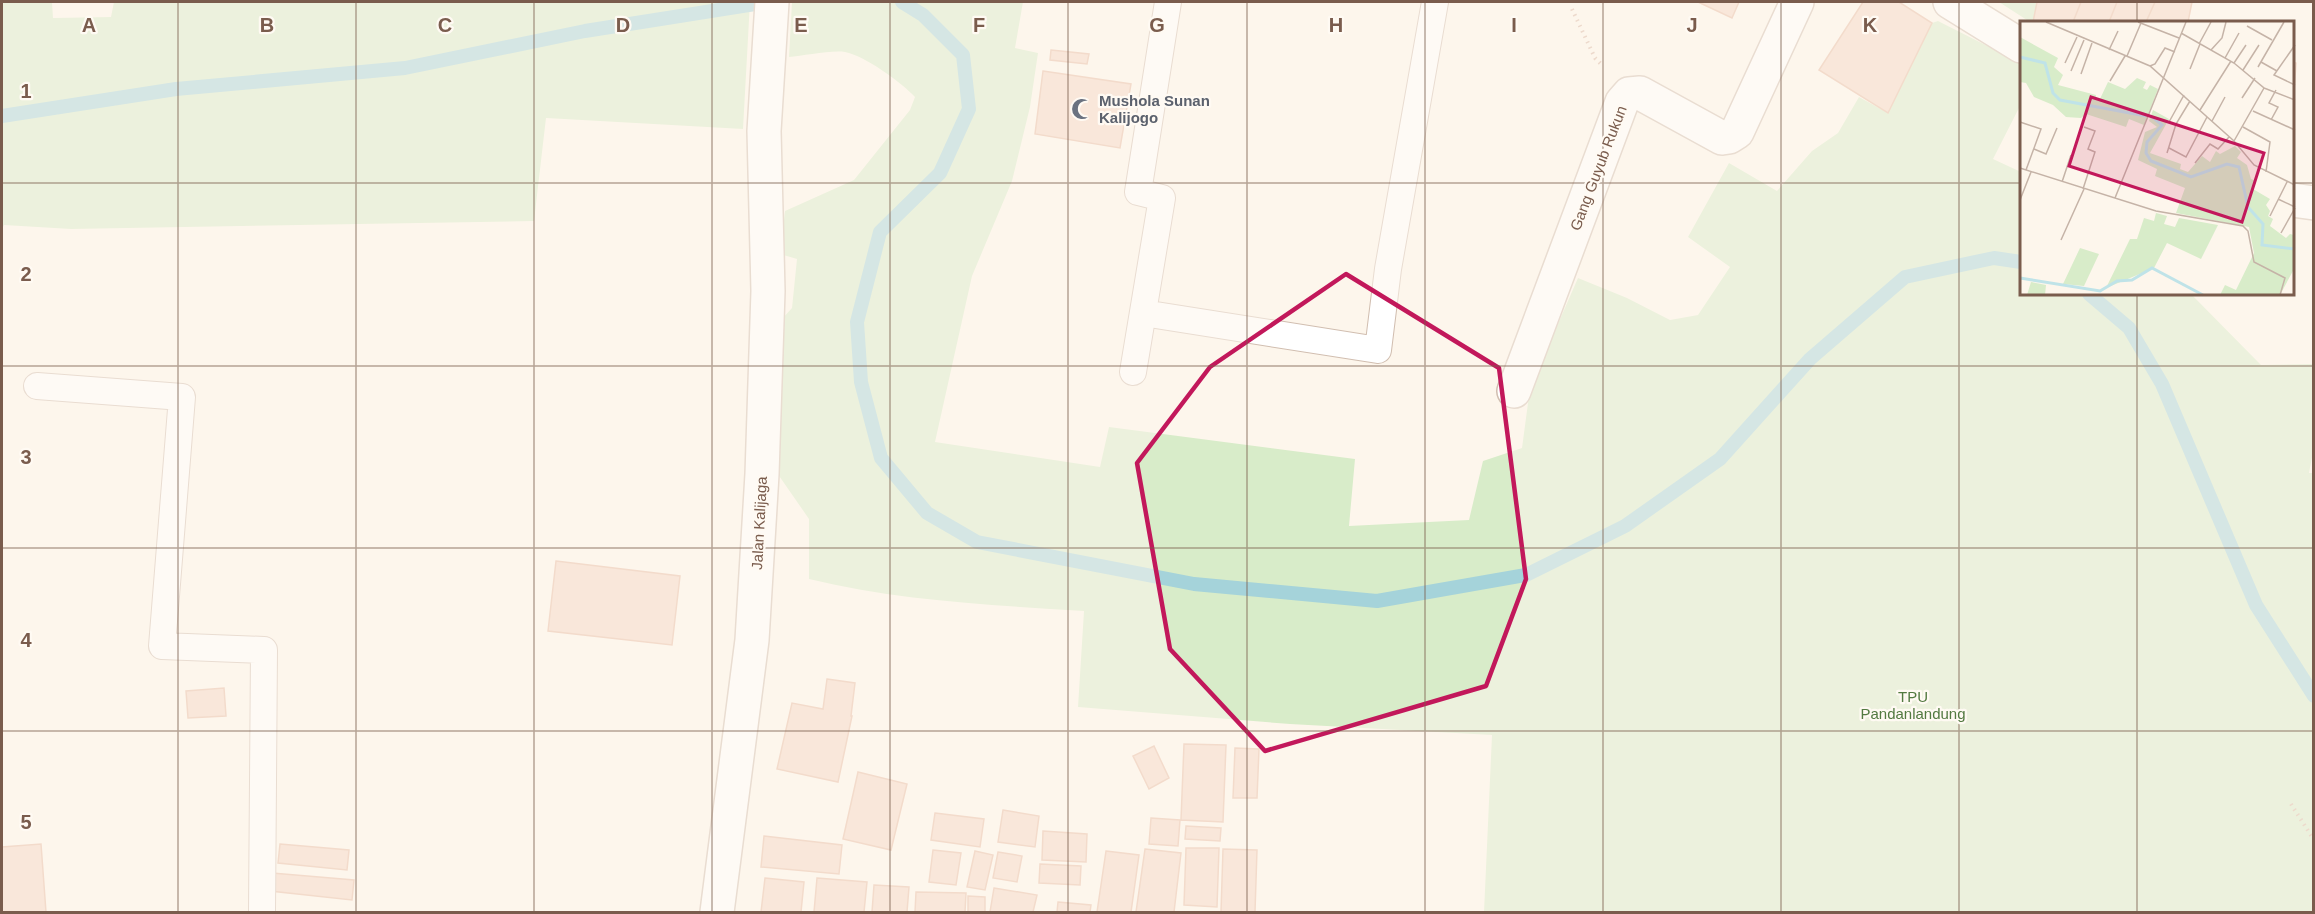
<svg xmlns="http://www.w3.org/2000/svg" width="2315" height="914" viewBox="0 0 2315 914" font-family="Arial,sans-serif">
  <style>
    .green { fill: #d8ecc9 }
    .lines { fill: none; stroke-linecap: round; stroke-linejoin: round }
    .stream { stroke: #a5d3da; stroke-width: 14 }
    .building { fill: #f3d5c3; stroke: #e6bba3; stroke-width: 1.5 }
    .service-casing { stroke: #d1beb0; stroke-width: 28 }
    .minor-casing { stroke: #d1beb0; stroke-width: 36 }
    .path { stroke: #d9b8a5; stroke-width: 4; stroke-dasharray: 1.5 4.5; stroke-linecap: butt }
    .service { stroke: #fff; stroke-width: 26 }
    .minor { stroke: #fff; stroke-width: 33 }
    .marked { fill: none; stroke: #c2185b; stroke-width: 4.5; stroke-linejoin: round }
    .grid { fill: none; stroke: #7a5c4d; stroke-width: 1.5; stroke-opacity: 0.55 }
    .labels { text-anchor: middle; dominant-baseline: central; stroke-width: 4.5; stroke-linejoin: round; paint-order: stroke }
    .worship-label { font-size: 15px; font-weight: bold; fill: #5b616d; stroke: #fffaf3; text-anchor: start }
    .street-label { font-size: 15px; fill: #7a5c4d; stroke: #fffaf3 }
    .park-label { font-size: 15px; fill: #537a41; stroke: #fffaf3 }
    .inset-river { fill: none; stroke: #bfe3e8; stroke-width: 3 }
    .inset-road { fill: none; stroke: #c5b3a7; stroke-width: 1.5 }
    .view { fill: #c2185b; fill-opacity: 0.15; stroke: #c2185b; stroke-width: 3 }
    .inset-edge { fill: none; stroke: #7a5c4d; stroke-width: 3 }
    .grid-label { font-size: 20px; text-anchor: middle; font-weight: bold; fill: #7a5c4d; stroke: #fffaf3; stroke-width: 4.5; stroke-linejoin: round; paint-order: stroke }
  </style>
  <rect width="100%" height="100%" fill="#fdf6ec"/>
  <path class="green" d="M 2,2 L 52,2 L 53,18 L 111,17 L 114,2 L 750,2 L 743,129 L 546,118 L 534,221 L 71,229 L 4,225 L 2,229 Z
    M 792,2 L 1023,2 L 1015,48 L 1038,53 L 1030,107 L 1012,181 L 972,276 L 935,442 L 1100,467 L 1109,427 L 1355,459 L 1349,526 L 1469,520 L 1483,461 L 1522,448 L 1530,388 L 1578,278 L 1627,298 L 1670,320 L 1698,315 L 1730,267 L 1688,237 L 1729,163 L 1777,191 L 1812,151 L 1838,133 L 1859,97 L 1888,113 L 1932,23 L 1938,21 L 2021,63 L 2021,104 L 1993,159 L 2021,172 L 2021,294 L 2191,294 L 2261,365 L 2313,364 L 2314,447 L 2309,473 L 2314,473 L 2313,912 L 1484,912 L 1492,735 L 1290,724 L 1078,707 L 1084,611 C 992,605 899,601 809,579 L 809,519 L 775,470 L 781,320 L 792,308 L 797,259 L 780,254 L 785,211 L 854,180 L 910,110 L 915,97 C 901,82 865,56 845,52 C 831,50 803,56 789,57 Z
    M 1999,2 L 2037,2 L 2033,22 L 2030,22 Z"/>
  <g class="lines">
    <path class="stream" d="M 902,2 L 923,15 L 963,55 L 969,109 L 940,173 L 880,232 L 857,322 L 861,382 L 881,458 L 927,513 L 977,542 L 1194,584 L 1377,601 L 1526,575 L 1625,526 L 1720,459 L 1810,359 L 1905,277 L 1994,258 L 2021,262
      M 2,116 L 176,89 L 405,68 L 585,31 L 769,2
      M 2089,294 L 2129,328 L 2162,384 L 2256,605 L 2314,696"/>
  </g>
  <path class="building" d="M 1698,2 L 1739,2 L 1732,18 Z
    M 1863,2 L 1899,2 L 1932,23 L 1888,113 L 1819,70 Z
    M 2037,2 L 2081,2 L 2073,22 L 2033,22 Z
    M 2081,2 L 2117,2 L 2109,22 L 2073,22 Z
    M 2117,2 L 2155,2 L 2146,22 L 2109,22 Z
    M 2155,2 L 2192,2 L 2188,22 L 2146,22 Z
    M 1051,50 L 1089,54 L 1087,64 L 1050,60 Z
    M 2292,62 L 2296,63 L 2292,120 Z
    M 1043,71 L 1131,84 L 1120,148 L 1035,134 Z
    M 556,561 L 680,576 L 672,645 L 548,631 Z
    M 827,679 L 855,683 L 851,716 L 852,716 L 838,782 L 777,769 L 792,703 L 823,709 Z
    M 224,688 L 226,716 L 188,718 L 186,691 Z
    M 1184,744 L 1226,745 L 1223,822 L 1181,820 Z
    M 1154,746 L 1169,778 L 1149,789 L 1133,756 Z
    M 1235,748 L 1259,749 L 1257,798 L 1233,798 Z
    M 858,772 L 907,784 L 891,850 L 843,839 Z
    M 1003,810 L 1039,816 L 1035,847 L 998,842 Z
    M 935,813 L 984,819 L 980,847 L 931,840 Z
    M 1151,818 L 1180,820 L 1178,846 L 1149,844 Z
    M 1186,826 L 1221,828 L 1220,841 L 1185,839 Z
    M 1043,831 L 1087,834 L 1086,862 L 1042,860 Z
    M 764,836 L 842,845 L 839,874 L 761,867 Z
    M 41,844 L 46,912 L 2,912 L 2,847 Z
    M 280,844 L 349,850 L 347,870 L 278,863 Z
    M 1186,848 L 1219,848 L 1217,907 L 1184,905 Z
    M 1145,849 L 1181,853 L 1174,912 L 1136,912 Z
    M 1223,849 L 1257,850 L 1255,912 L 1221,912 Z
    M 933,850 L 961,853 L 956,885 L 929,882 Z
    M 975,851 L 993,855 L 985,890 L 967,887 Z
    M 1106,851 L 1139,855 L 1131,912 L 1097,912 Z
    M 998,852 L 1022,856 L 1017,882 L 993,878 Z
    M 1040,864 L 1081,866 L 1080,885 L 1039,883 Z
    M 272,873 L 354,880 L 352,900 L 270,891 Z
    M 765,878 L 804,882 L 801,912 L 761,912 Z
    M 817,878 L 867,882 L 864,912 L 814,912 Z
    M 874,885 L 909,887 L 907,912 L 872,912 Z
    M 994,888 L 1037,895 L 1033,912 L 990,912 Z
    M 916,892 L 966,893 L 965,912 L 915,912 Z
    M 968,896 L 985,897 L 985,912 L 968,912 Z
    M 1058,902 L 1091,905 L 1090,912 L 1057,912 Z"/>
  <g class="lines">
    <defs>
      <path id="service" d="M 1143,313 L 1378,350 L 1388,269 L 1435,2
        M 1133,372 L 1162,198 L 1138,192 L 1168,2
        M 37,386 L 182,397 L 162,646 L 264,650 L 262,912"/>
      <path id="minor" d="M 1950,2 L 2021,46
        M 2292,200 L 2314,203
        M 1514,391 L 1622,102 L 1629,94 L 1640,93 L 1722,138 L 1729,137 L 1737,132 L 1797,2
        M 717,912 L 752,640 L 762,474 L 768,291 L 764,131 L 772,2"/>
    </defs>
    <use href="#service" class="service-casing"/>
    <use href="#minor" class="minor-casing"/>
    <path class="path" d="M 1572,9 L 1595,58 L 1602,65
      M 2291,804 L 2314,840"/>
    <use href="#service" class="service"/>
    <use href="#minor" class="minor"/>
  </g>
  <path d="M0 0H2315V914H0ZM 1346,274 L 1499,368 L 1526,579 L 1486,686 L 1265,751 L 1170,649 L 1137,463 L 1210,367 Z" fill="#fdf6ec" fill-opacity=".55" fill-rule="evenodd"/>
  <path class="marked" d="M 1346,274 L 1499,368 L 1526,579 L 1486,686 L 1265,751 L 1170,649 L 1137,463 L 1210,367 Z"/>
  <path class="grid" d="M 178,2 L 178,912M 356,2 L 356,912M 534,2 L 534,912M 712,2 L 712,912M 890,2 L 890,912M 1068,2 L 1068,912M 1247,2 L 1247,912M 1425,2 L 1425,912M 1603,2 L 1603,912M 1781,2 L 1781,912M 1959,2 L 1959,912M 2137,2 L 2137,22M 2,183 L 2021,183M 2292,183 L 2314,183M 2137,294 L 2137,912M 2,366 L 2314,366M 2,548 L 2314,548M 2,731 L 2314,731"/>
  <defs>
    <symbol id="mosque-bare" viewBox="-9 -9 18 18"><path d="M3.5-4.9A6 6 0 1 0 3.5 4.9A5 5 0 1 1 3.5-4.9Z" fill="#6b7280" stroke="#fffaf3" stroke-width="2.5" paint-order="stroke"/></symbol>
  </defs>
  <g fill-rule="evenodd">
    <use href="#mosque-bare" x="1067" y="94" width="30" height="30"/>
  </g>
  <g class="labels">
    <g class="worship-label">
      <text x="1099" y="100">Mushola Sunan<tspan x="1099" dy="17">Kalijogo</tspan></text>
    </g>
    <g class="street-label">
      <text transform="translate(1598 168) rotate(-69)">Gang Guyub Rukun</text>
      <text transform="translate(759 523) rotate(-87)">Jalan Kalijaga</text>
    </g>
    <g class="park-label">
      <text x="1913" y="696">TPU<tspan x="1913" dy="17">Pandanlandung</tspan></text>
    </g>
  </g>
  <g transform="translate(2020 21)">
    <rect width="274" height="274" fill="#fdf6ec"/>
    <path d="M 0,16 L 38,37 L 34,46 L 43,54 L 38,64 L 76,74 L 75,79 L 79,80 L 88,61 L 105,68 L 117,57 L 126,61 L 123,67 L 127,69 L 130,64 L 138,68 L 124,104 L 109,98 L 106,106 L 66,93 L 61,97 L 46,96 L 33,84 L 14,76 L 6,62 L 0,61 ZM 133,89 L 149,98 L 130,132 L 161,143 L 160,148 L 168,151 L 182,135 L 190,141 L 196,130 L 200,133 L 215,125 L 221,131 L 217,137 L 227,144 L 231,158 L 236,160 L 233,168 L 250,178 L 246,184 L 250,190 L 248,195 L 253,198 L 250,205 L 266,217 L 270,213 L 274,214 L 274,248 L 260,274 L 200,274 L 205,264 L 216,269 L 234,232 L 229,206 L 156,192 L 165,167 L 135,155 L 137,148 L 118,139 L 125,111 L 137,106 L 129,100 ZM 136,192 L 147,195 L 144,203 L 155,206 L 159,197 L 198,204 L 181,238 L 147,222 L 134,247 L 86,267 L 110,218 L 117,218 L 124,197 L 134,200 ZM 60,227 L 79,233 L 64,265 L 43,263 ZM 11,261 L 26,264 L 25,274 L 7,274 Z" fill="#d8ecc9"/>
    <path class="inset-river" d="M 0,36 L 25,42 L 33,72 L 40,79 L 126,95M 131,95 L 142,104 L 127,121 L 126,132 L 131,140 L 171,156 L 207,143 L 219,146 L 228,186 L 243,203 L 242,224 L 275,228M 0,257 L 80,270 L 97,260 L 112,259 L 132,247 L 183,274"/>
    <path class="inset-road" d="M 26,1 L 130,45 L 214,120 L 234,144 L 275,164M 118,1 L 159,17M 227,5 L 252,19M 161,12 L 214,42 L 244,67 L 214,120M 179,23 L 191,1M 275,24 L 254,54 L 275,64M 89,29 L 98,10M 191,29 L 202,17 L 206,1M 107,35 L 121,2M 205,37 L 219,12M 241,41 L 257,50M 45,42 L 57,16M 214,42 L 226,24M 130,45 L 135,43 L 145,27 L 155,31M 238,46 L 264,1M 170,48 L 180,23M 223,49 L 239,24M 51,50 L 64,19M 61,53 L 72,22M 90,60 L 105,35M 244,67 L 275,79M 222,77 L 235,57M 180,89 L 211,40M 233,90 L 275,109M 251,99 L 258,86 L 249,82 L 256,69M 192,100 L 205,76M 0,101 L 21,108 L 6,149M 149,101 L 164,74M 223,106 L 250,121 L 246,151M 149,127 L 166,136 L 187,96M 14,128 L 26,133 L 37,107M 147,132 L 156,103 L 170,80M 175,142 L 190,123 L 198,128 L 209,116M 0,147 L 136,190 L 223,205 L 228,210 L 234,241 L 265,257 L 260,274M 42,161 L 51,134M 63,168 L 75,131 L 68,128 L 75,110 L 64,106M 95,177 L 166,1M 258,178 L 275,186M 0,179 L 11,151M 250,195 L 267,161M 261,212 L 275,187M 41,219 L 64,168"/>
    <path class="view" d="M 71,76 L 244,132 L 222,201 L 49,145 Z"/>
    <rect width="274" height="274" class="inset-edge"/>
  </g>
  <g class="grid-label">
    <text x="89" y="32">A</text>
    <text x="267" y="32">B</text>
    <text x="445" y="32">C</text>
    <text x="623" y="32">D</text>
    <text x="801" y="32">E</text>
    <text x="979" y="32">F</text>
    <text x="1157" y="32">G</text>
    <text x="1336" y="32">H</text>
    <text x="1514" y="32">I</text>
    <text x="1692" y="32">J</text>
    <text x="1870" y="32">K</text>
    <text x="26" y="98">1</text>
    <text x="26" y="281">2</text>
    <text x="26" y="464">3</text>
    <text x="26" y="647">4</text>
    <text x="26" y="829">5</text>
  </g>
  <rect width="2315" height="914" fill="none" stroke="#7a5c4d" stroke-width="6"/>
</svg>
